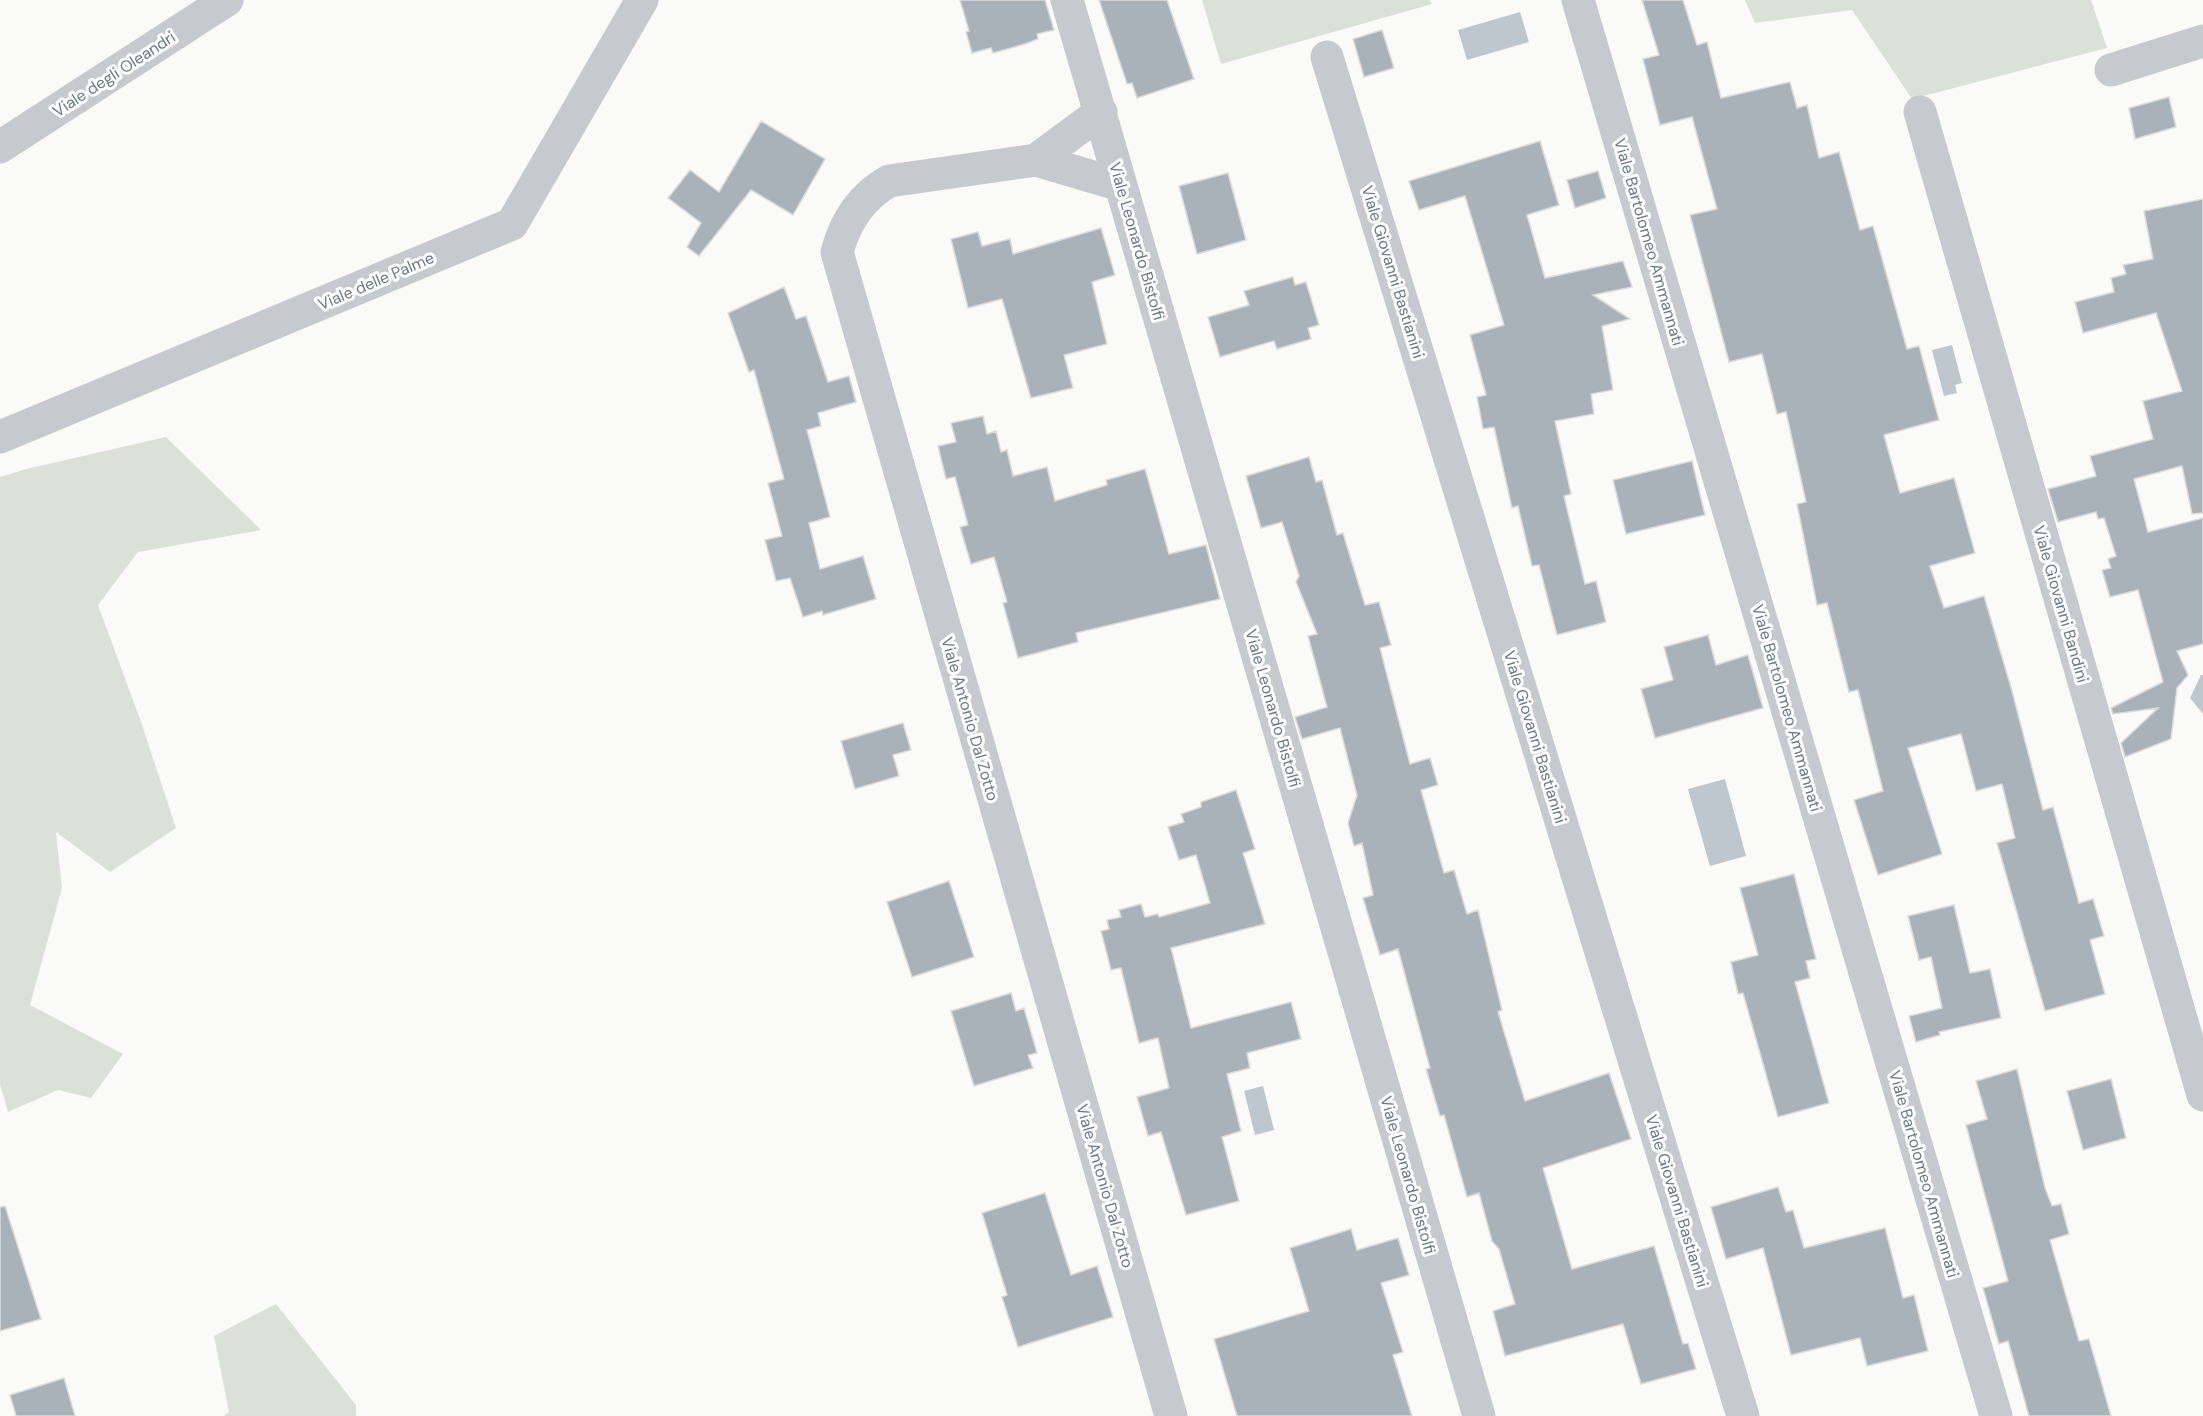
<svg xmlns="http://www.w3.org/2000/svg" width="2203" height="1416" viewBox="0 0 2203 1416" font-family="'DM Sans',sans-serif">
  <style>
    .green { fill: #dbe1d9 }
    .water { fill: #bec7cd }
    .building { fill: #aab2b9; stroke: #dcdcda; stroke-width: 1.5 }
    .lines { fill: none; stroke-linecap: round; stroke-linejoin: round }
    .minor { stroke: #c6c9cd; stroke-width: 33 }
    .labels { text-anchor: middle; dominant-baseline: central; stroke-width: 6; stroke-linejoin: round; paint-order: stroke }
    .street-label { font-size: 16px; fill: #6a7888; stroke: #fff }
  </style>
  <rect width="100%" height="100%" fill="#fafaf8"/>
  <path class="green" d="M 1202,0 L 1430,0 L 1432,4 L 1221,64 Z
    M 1745,0 L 2091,0 L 2107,48 L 1912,99 L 1852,10 L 1755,23 Z
    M 166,437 L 261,530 L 138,552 L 98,605 L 140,719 L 176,828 L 110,872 L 56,832 L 62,888 L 30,1005 L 123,1054 L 91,1098 L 58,1090 L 8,1112 L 0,1084 L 0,477 L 26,469 Z
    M 276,1304 L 356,1405 L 356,1416 L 224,1416 L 229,1412 L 214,1336 Z"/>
  <path class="water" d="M 1520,12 L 1529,42 L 1467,60 L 1458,30 Z
    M 1952,345 L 1962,383 L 1955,385 L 1957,393 L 1944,396 L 1932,350 Z
    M 2201,675 L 2203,675 L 2203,714 L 2190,698 Z
    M 1725,779 L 1746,856 L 1710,866 L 1688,789 Z
    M 1263,1086 L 1274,1130 L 1255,1135 L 1244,1091 Z"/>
  <path class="building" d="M 960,0 L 1045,0 L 1054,30 L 1037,34 L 1038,39 L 1025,44 L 993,53 L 991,48 L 972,53 L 966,32 L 969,31 Z
    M 1099,0 L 1167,0 L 1194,79 L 1137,98 L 1132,83 L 1127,84 Z
    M 1642,0 L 1683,0 L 1697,45 L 1707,42 L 1721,98 L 1790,82 L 1797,108 L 1807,105 L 1819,158 L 1839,152 L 1860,230 L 1873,226 L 1907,349 L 1919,346 L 1939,420 L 1884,435 L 1900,493 L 1954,478 L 1975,553 L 1930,566 L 1944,608 L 1984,596 L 2012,691 L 2043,810 L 2053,807 L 2079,903 L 2093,899 L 2104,936 L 2090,940 L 2105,994 L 2045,1011 L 1997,843 L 2015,838 L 2002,784 L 1976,791 L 1961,734 L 1908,748 L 1942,854 L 1878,875 L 1854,800 L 1883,791 L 1858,690 L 1849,692 L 1827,603 L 1817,605 L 1797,504 L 1806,502 L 1786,412 L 1777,414 L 1762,354 L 1729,362 L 1690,215 L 1717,209 L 1692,117 L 1660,125 L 1643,59 L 1659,55 Z
    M 1382,30 L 1394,68 L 1364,77 L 1353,39 Z
    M 2169,97 L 2176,127 L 2135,139 L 2129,108 Z
    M 761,121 L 825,159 L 793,215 L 751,190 L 699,256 L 687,247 L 701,223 L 668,198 L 690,170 L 719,192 Z
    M 1540,141 L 1559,205 L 1527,215 L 1545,278 L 1623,261 L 1632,287 L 1593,295 L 1630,319 L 1602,326 L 1613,390 L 1591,394 L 1594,414 L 1555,421 L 1571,494 L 1564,496 L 1585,584 L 1596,581 L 1606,622 L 1557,635 L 1539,565 L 1532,566 L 1518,506 L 1512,508 L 1494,427 L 1483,429 L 1477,397 L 1486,395 L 1470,335 L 1504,325 L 1465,196 L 1419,210 L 1409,181 Z
    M 1598,171 L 1606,198 L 1575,208 L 1567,180 Z
    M 1228,173 L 1246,240 L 1197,254 L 1179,186 Z
    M 2203,199 L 2203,513 L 2192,514 L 2182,466 L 2134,479 L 2148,532 L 2203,518 L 2203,644 L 2177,651 L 2188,675 L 2177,688 L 2171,739 L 2125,757 L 2121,743 L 2158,708 L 2113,714 L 2111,708 L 2163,682 L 2138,590 L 2110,597 L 2102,570 L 2111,568 L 2108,559 L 2116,556 L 2104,518 L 2098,519 L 2096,512 L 2058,522 L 2048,489 L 2096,476 L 2090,456 L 2153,439 L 2143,401 L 2182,391 L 2156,313 L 2083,333 L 2075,302 L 2114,292 L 2111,278 L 2126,274 L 2123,265 L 2153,259 L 2144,211 Z
    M 1101,228 L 1115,275 L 1092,282 L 1107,344 L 1064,355 L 1073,388 L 1031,398 L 1002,299 L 968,308 L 951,239 L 978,232 L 982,246 L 1010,239 L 1013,254 Z
    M 1293,277 L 1295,285 L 1306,282 L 1319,325 L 1308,328 L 1311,339 L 1277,349 L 1274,341 L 1220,357 L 1208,317 L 1249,305 L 1244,291 Z
    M 784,287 L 796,319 L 806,316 L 828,382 L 849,376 L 856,402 L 818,413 L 821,426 L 807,430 L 830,517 L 809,523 L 820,569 L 863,556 L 876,599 L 823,615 L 822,611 L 803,617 L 790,578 L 776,581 L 765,540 L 782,536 L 768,483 L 784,479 L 754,370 L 749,372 L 728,313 Z
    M 983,416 L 987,434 L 996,431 L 1001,452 L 1007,450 L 1013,476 L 1047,467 L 1055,501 L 1107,485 L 1106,480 L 1145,469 L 1169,554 L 1206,545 L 1220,599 L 1076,633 L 1078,642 L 1018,658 L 1003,603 L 1007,602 L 994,557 L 971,564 L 960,527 L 968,525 L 955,477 L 946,479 L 938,446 L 956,442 L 951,423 Z
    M 1309,457 L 1316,482 L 1322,480 L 1337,535 L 1343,533 L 1365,605 L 1379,602 L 1391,645 L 1380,648 L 1410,764 L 1430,758 L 1438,785 L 1421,790 L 1444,873 L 1454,870 L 1467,914 L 1478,910 L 1502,1010 L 1498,1012 L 1525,1101 L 1609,1073 L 1631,1139 L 1543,1168 L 1572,1269 L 1654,1246 L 1683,1344 L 1688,1343 L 1696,1369 L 1641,1384 L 1623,1324 L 1505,1356 L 1493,1311 L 1515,1304 L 1499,1249 L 1492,1241 L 1479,1193 L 1467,1197 L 1444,1115 L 1440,1116 L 1426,1069 L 1430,1068 L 1398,949 L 1380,955 L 1363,898 L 1373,895 L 1362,843 L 1354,846 L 1348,823 L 1357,795 L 1340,728 L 1302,739 L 1295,717 L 1327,707 L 1308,636 L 1317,634 L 1296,582 L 1299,576 L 1282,522 L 1261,528 L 1246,476 Z
    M 1692,461 L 1705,515 L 1626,534 L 1613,480 Z
    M 1708,635 L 1716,665 L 1748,655 L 1763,708 L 1655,738 L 1641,689 L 1673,680 L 1664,647 Z
    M 903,723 L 911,750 L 893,755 L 899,776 L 855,789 L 841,741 Z
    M 1236,790 L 1255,849 L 1243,853 L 1265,924 L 1171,948 L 1191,1028 L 1291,1002 L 1301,1039 L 1247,1053 L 1250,1068 L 1227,1074 L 1241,1131 L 1222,1137 L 1239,1201 L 1186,1215 L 1161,1132 L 1148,1136 L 1137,1097 L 1169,1088 L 1158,1038 L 1139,1043 L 1121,968 L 1111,970 L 1101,931 L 1109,929 L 1107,920 L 1121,917 L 1119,910 L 1141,904 L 1145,917 L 1158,914 L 1159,917 L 1210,903 L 1196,855 L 1179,860 L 1168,827 L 1184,822 L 1181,814 L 1201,807 L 1201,802 Z
    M 1794,874 L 1816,959 L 1806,961 L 1810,978 L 1795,982 L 1829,1103 L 1778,1117 L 1743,993 L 1738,994 L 1731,962 L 1758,955 L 1740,888 Z
    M 949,881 L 974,957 L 912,977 L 887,902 Z
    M 1954,905 L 1970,973 L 1990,969 L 2001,1018 L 1939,1032 L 1940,1035 L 1916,1042 L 1909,1016 L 1942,1008 L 1931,957 L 1919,960 L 1908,916 Z
    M 1011,993 L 1016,1011 L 1024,1008 L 1037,1053 L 1028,1055 L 1033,1068 L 974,1086 L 951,1011 Z
    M 2017,1069 L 2045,1188 L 2052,1206 L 2061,1204 L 2069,1234 L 2050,1240 L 2079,1341 L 2089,1339 L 2111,1416 L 2029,1416 L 2008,1341 L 1999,1344 L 1983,1288 L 2008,1281 L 1966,1125 L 1987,1119 L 1976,1081 Z
    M 2111,1079 L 2126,1138 L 2083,1150 L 2067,1091 Z
    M 1778,1187 L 1786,1212 L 1793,1210 L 1804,1248 L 1885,1228 L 1903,1298 L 1914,1295 L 1928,1351 L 1867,1366 L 1860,1338 L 1791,1355 L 1763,1248 L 1726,1259 L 1711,1207 Z
    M 1045,1193 L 1071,1275 L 1097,1266 L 1113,1317 L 1018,1347 L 1002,1297 L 1007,1295 L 982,1213 Z
    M 5,1206 L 41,1319 L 0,1331 L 0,1207 Z
    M 1351,1229 L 1357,1250 L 1398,1238 L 1409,1275 L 1381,1283 L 1403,1352 L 1393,1355 L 1412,1416 L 1237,1416 L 1214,1339 L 1309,1311 L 1290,1248 Z
    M 64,1378 L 75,1416 L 16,1416 L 10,1395 Z"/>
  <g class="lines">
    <path class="minor" d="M 1067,0 L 1479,1416
      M 1578,0 L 1996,1416
      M 1327,57 L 1743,1416
      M 2111,70 L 2203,41
      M 1101,112 L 1036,160 L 1120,185
      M 1920,112 L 2203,1095
      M 0,147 L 227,0
      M 1036,160 L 889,181 C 861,197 845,222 837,252 L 1171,1416
      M 0,437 L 512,224 L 642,0"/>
  </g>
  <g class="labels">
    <g class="street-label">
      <text transform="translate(114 74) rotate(-33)">Viale degli Oleandri</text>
      <text transform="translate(1137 241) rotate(74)">Viale Leonardo Bistolfi</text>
      <text transform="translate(1649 242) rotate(74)">Viale Bartolomeo Ammannati</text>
      <text transform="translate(1393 272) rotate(73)">Viale Giovanni Bastianini</text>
      <text transform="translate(376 281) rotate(-23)">Viale delle Palme</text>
      <text transform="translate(2061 604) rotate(74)">Viale Giovanni Bandini</text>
      <text transform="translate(1273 708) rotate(74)">Viale Leonardo Bistolfi</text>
      <text transform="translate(1787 708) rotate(74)">Viale Bartolomeo Ammannati</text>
      <text transform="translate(970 719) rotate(74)">Viale Antonio Dal Zotto</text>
      <text transform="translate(1535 737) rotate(73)">Viale Giovanni Bastianini</text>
      <text transform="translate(1924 1174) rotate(74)">Viale Bartolomeo Ammannati</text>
      <text transform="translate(1408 1175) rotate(74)">Viale Leonardo Bistolfi</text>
      <text transform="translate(1105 1186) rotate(74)">Viale Antonio Dal Zotto</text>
      <text transform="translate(1677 1201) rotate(73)">Viale Giovanni Bastianini</text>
    </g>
  </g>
</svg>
